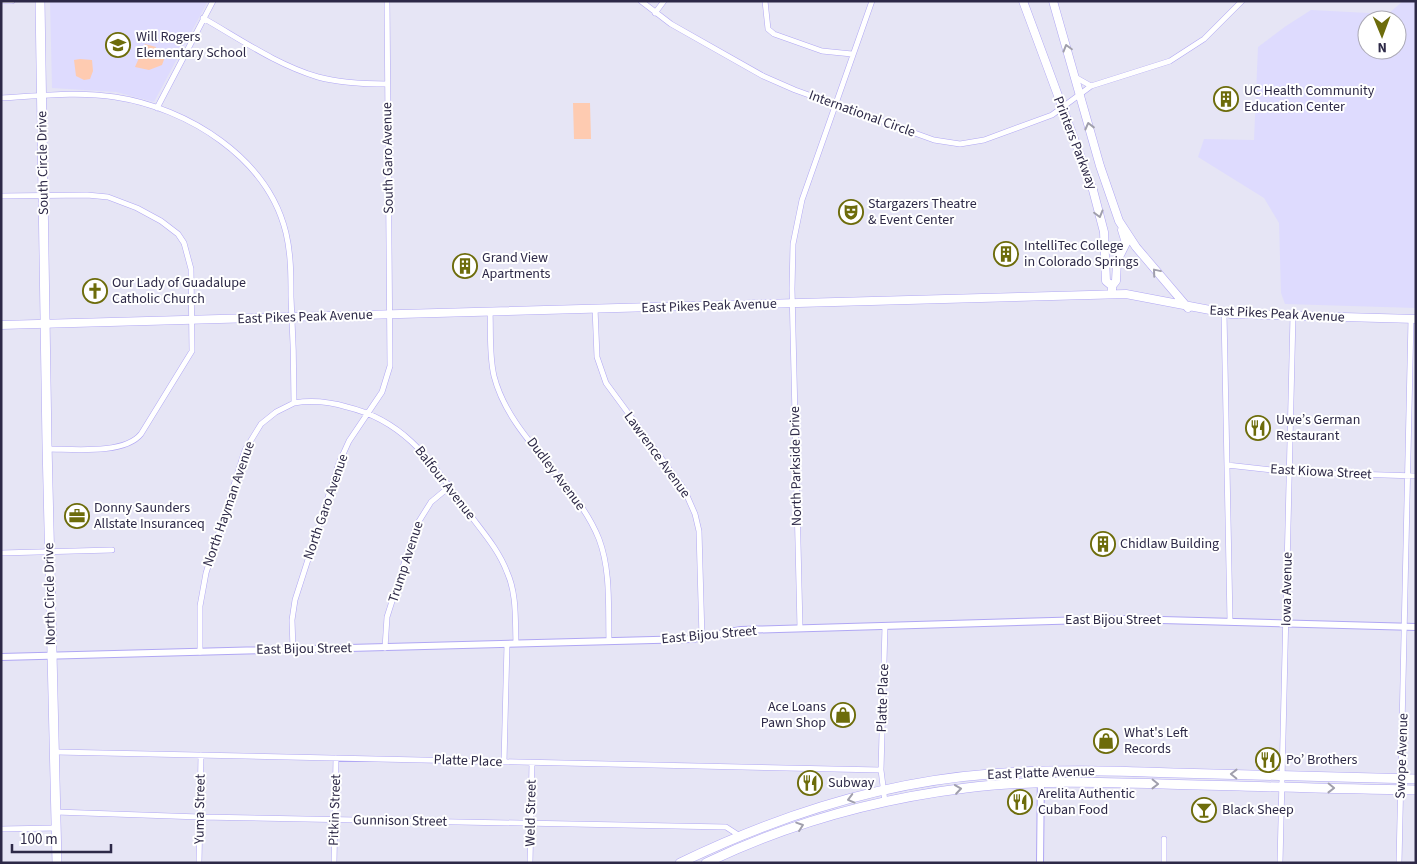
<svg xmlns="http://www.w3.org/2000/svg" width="1417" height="864" viewBox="0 0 1417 864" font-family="'Source Sans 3',sans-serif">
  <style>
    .built { fill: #dedbfe; fill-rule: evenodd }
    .green { fill: #fecbb1 }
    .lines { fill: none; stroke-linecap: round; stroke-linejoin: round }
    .minor-casing { stroke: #b0a7f4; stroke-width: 6 }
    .tertiary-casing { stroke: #b0a7f4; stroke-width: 8 }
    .secondary-casing { stroke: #b0a7f4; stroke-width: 9 }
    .primary-casing { stroke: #b0a7f4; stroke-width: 10 }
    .minor { stroke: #fff; stroke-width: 5 }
    .tertiary { stroke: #fff; stroke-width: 6 }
    .secondary { stroke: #fff; stroke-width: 8 }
    .primary { stroke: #fff; stroke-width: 9 }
    .oneway { stroke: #a09fac }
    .labels { text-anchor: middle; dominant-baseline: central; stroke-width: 4; stroke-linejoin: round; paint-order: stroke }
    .poi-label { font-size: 14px; fill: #2d2947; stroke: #fff; text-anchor: start }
    .street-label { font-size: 14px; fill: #2d2947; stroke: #fff }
  </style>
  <rect width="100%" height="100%" fill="#e6e5f5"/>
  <path class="built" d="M 50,1 L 208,1 L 154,102 L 116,92 L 52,88 Z
    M 1403,1 L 1416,1 L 1416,308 L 1285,304 L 1281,293 L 1279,223 L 1264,198 L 1198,157 L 1204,139 L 1254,140 L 1258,47 L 1286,26 L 1311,10 L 1388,14 ZM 1367,20 L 1397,20 L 1397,50 L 1367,50 Z"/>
  <path class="green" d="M 145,44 L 156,47 L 155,50 L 166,54 L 162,65 L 149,70 L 135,67 Z
    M 80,59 L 92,60 L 93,71 L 90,79 L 84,80 L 76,76 L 74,60 Z
    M 573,103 L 590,103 L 591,139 L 574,139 Z"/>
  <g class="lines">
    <defs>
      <path id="minor" d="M 1,1 L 12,1
        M 641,1 L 671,24 L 763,76 L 795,90 L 934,140 L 960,144 L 984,140 L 1052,115 L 1091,86 L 1170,61 L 1204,39 L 1242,1
        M 765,1 L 768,29 L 774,34 L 822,51 L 852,54
        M 655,13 L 664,1
        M 203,18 C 240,39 277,65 318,77 C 340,83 364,84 387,84
        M 1075,77 L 1091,86
        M 1,98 C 38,96 78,91 115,97 C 188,108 268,158 286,233 C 291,254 291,276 291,297 C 293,332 294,368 294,403 L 276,412 L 261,424 L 245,450 L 206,573 L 200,606 L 200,652
        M 157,108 L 213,1
        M 1,196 L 87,195 L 108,197 L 137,208 L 161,221 L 178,234 L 184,243 L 191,269 L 192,351 L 141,434 C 124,455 72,449 47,449
        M 595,308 L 597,357 L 606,383 L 684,489 L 695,514 L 699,531 L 702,638
        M 490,311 C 491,332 489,355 494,376 C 510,439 575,479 599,539 C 611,571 608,607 609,641
        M 1224,313 L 1230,621
        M 294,403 C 312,400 330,402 347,407 C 406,421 432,463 465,508 C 480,529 498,548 507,572 C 517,594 515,620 516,643
        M 1227,465 L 1290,472 L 1416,476
        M 1,553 L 112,550
        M 885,626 L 881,770 L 885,802
        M 800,628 L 792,289 L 793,244 L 802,200 L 872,1
        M 385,648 L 387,617 L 416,526 L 431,502 L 449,487
        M 293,649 L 292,620 L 295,600 L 339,463 L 349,441 L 382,392 L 390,366 L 387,1
        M 56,752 L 881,770
        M 504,762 L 507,644
        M 56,812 L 200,817 L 726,827 L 740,836
        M 1,829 L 56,828
        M 199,863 L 201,755
        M 334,863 L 336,758
        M 530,863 L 532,763
        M 1164,863 L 1164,839
        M 1280,863 L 1293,315
        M 1399,863 L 1411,319"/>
      <path id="tertiary" d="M 1,657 L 692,639 L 741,630 L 1125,619 L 1416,627
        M 1040,863 L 1041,771"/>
      <path id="secondary" d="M 1023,1 L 1093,190 L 1104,232 L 1106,281 L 1112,286
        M 1053,1 L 1100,166 L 1119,221 L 1136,247 L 1188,308
        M 1112,291 L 1112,286 L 1116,281 L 1117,261 L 1126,243 L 1122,230
        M 1,325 L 1126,294 L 1231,314 L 1416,319"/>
      <path id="primary" d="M 40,1 L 47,444 L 57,863
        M 680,863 C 777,816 883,782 990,774 C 1052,769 1113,771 1175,773 C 1255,775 1335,777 1416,779
        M 706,863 C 787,824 877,799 966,788 C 1032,780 1097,782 1163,784 C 1247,786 1331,789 1416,790"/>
    </defs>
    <use href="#minor" class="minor-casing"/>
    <use href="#tertiary" class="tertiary-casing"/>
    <use href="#secondary" class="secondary-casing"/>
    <use href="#primary" class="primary-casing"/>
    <use href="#minor" class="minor"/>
    <use href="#tertiary" class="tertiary"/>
    <use href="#secondary" class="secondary"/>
    <use href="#primary" class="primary"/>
  </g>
  <defs><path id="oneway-chevron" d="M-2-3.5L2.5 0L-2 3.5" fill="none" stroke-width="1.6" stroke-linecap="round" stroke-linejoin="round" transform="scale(1.25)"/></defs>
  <g class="oneway">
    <use href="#oneway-chevron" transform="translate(1067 48) rotate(-106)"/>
    <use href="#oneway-chevron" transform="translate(1089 126) rotate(-104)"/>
    <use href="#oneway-chevron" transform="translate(1099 214) rotate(75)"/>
    <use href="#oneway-chevron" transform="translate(1156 272) rotate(-130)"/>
    <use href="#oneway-chevron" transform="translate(1234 774) rotate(-179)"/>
    <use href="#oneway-chevron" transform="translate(1155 784) rotate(1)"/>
    <use href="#oneway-chevron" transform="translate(1331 788) rotate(1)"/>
    <use href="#oneway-chevron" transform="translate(958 789) rotate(-8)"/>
    <use href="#oneway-chevron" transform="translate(851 799) rotate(165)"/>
    <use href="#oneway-chevron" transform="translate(800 826) rotate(-19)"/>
  </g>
  <defs>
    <symbol id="school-ring" viewBox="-11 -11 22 22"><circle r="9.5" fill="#fff" stroke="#6d6c0b" stroke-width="1.5"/><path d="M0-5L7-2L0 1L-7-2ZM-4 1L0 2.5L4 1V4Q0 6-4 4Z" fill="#6d6c0b"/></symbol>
    <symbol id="building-ring" viewBox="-11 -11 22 22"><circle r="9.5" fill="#fff" stroke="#6d6c0b" stroke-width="1.5"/><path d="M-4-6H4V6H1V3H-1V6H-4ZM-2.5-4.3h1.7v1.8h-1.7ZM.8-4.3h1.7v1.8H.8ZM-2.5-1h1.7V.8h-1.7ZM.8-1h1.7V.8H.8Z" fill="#6d6c0b"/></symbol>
    <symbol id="theatre-ring" viewBox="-11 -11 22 22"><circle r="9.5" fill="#fff" stroke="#6d6c0b" stroke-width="1.5"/><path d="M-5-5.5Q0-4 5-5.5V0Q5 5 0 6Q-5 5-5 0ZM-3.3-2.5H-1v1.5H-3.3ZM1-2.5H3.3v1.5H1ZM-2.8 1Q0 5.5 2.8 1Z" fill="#6d6c0b"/></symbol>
    <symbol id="church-ring" viewBox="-11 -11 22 22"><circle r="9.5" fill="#fff" stroke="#6d6c0b" stroke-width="1.5"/><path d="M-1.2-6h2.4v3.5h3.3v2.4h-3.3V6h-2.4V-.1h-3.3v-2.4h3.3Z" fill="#6d6c0b"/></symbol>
    <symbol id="restaurant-ring" viewBox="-11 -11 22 22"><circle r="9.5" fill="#fff" stroke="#6d6c0b" stroke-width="1.5"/><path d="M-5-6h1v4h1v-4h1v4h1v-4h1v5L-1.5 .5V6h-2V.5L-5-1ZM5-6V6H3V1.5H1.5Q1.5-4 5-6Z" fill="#6d6c0b"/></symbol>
    <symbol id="office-ring" viewBox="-11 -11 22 22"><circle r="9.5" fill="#fff" stroke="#6d6c0b" stroke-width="1.5"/><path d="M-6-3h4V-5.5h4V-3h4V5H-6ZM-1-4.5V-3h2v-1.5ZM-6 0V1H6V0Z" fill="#6d6c0b"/></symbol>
    <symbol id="shop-ring" viewBox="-11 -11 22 22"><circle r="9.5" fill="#fff" stroke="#6d6c0b" stroke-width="1.5"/><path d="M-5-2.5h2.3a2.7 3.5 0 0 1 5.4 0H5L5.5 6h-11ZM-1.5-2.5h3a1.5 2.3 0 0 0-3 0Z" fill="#6d6c0b"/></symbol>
    <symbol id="bar-ring" viewBox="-11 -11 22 22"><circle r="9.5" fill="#fff" stroke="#6d6c0b" stroke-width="1.5"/><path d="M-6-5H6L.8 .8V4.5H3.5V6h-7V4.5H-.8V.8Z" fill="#6d6c0b"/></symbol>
  </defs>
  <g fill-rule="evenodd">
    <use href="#school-ring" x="104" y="31" width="28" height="28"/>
    <use href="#building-ring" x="1212" y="85" width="28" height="28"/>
    <use href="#theatre-ring" x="837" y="198" width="28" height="28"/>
    <use href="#building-ring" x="992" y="240" width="28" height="28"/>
    <use href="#building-ring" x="451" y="252" width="28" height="28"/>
    <use href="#church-ring" x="81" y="277" width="28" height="28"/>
    <use href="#restaurant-ring" x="1244" y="414" width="28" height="28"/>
    <use href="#office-ring" x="63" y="502" width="28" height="28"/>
    <use href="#building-ring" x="1089" y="530" width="28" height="28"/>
    <use href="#shop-ring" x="829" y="701" width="28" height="28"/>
    <use href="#shop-ring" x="1092" y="727" width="28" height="28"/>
    <use href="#restaurant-ring" x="1254" y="746" width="28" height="28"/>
    <use href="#restaurant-ring" x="796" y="769" width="28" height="28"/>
    <use href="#restaurant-ring" x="1006" y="788" width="28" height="28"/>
    <use href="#bar-ring" x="1190" y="796" width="28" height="28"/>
  </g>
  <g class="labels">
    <g class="poi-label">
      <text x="136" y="37">Will Rogers<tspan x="136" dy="16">Elementary School</tspan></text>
      <text x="1244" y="91">UC Health Community<tspan x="1244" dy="16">Education Center</tspan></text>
      <text x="868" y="204">Stargazers Theatre<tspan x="868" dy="16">&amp; Event Center</tspan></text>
      <text x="1024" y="246">IntelliTec College<tspan x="1024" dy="16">in Colorado Springs</tspan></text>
      <text x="482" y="258">Grand View<tspan x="482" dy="16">Apartments</tspan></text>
      <text x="112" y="283">Our Lady of Guadalupe<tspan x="112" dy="16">Catholic Church</tspan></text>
      <text x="1276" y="420">Uwe’s German<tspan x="1276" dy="16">Restaurant</tspan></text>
      <text x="94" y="508">Donny Saunders<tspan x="94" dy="16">Allstate Insuranceq</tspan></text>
      <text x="1120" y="544">Chidlaw Building</text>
      <text x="826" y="707" text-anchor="end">Ace Loans<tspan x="826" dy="16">Pawn Shop</tspan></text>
      <text x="1124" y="733">What's Left<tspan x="1124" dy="16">Records</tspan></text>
      <text x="1286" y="760">Po’ Brothers</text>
      <text x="828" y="783">Subway</text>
      <text x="1038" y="794">Arelita Authentic<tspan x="1038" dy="16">Cuban Food</tspan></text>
      <text x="1222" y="810">Black Sheep</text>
    </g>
    <g class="street-label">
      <text transform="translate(862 114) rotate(20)">International Circle</text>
      <text transform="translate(1075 143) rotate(69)">Printers Parkway</text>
      <text transform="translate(388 158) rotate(-91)">South Garo Avenue</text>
      <text transform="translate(43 163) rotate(-91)">South Circle Drive</text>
      <text transform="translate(709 306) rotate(-2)">East Pikes Peak Avenue</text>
      <text transform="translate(1277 314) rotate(3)">East Pikes Peak Avenue</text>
      <text transform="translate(305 317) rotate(-2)">East Pikes Peak Avenue</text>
      <text transform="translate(657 455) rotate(54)">Lawrence Avenue</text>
      <text transform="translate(796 466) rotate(-91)">North Parkside Drive</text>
      <text transform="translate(1321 472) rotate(3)">East Kiowa Street</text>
      <text transform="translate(556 474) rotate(53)">Dudley Avenue</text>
      <text transform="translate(445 483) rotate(52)">Balfour Avenue</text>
      <text transform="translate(229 504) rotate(-71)">North Hayman Avenue</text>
      <text transform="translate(326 507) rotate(-71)">North Garo Avenue</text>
      <text transform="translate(406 562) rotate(-72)">Trump Avenue</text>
      <text transform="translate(1287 589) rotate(-89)">Iowa Avenue</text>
      <text transform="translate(50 594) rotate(-91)">North Circle Drive</text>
      <text x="1113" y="620">East Bijou Street</text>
      <text transform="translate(709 635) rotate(-5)">East Bijou Street</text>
      <text transform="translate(304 649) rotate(-1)">East Bijou Street</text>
      <text transform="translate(883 698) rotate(-88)">Platte Place</text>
      <text transform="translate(1402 756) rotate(-88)">Swope Avenue</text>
      <text transform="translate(468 761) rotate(2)">Platte Place</text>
      <text transform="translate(1041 773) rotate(-2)">East Platte Avenue</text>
      <text transform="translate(200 809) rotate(-89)">Yuma Street</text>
      <text transform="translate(335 810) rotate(-88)">Pitkin Street</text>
      <text transform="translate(531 813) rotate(-89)">Weld Street</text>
      <text transform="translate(400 821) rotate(1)">Gunnison Street</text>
    </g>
  </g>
  <rect width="1417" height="864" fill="none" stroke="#2d2947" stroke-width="5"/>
  <g transform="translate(1382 35) rotate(179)"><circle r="24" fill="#ffffff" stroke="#aba9b5"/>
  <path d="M0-4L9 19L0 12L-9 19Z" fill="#6d6c0b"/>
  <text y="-8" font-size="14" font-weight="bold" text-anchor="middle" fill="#2d2947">N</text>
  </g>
  <path d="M12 844v8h99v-8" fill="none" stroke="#2d2947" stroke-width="2.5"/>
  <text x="20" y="844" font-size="15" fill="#2d2947" stroke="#ffffff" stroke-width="4" paint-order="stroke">100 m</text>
</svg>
